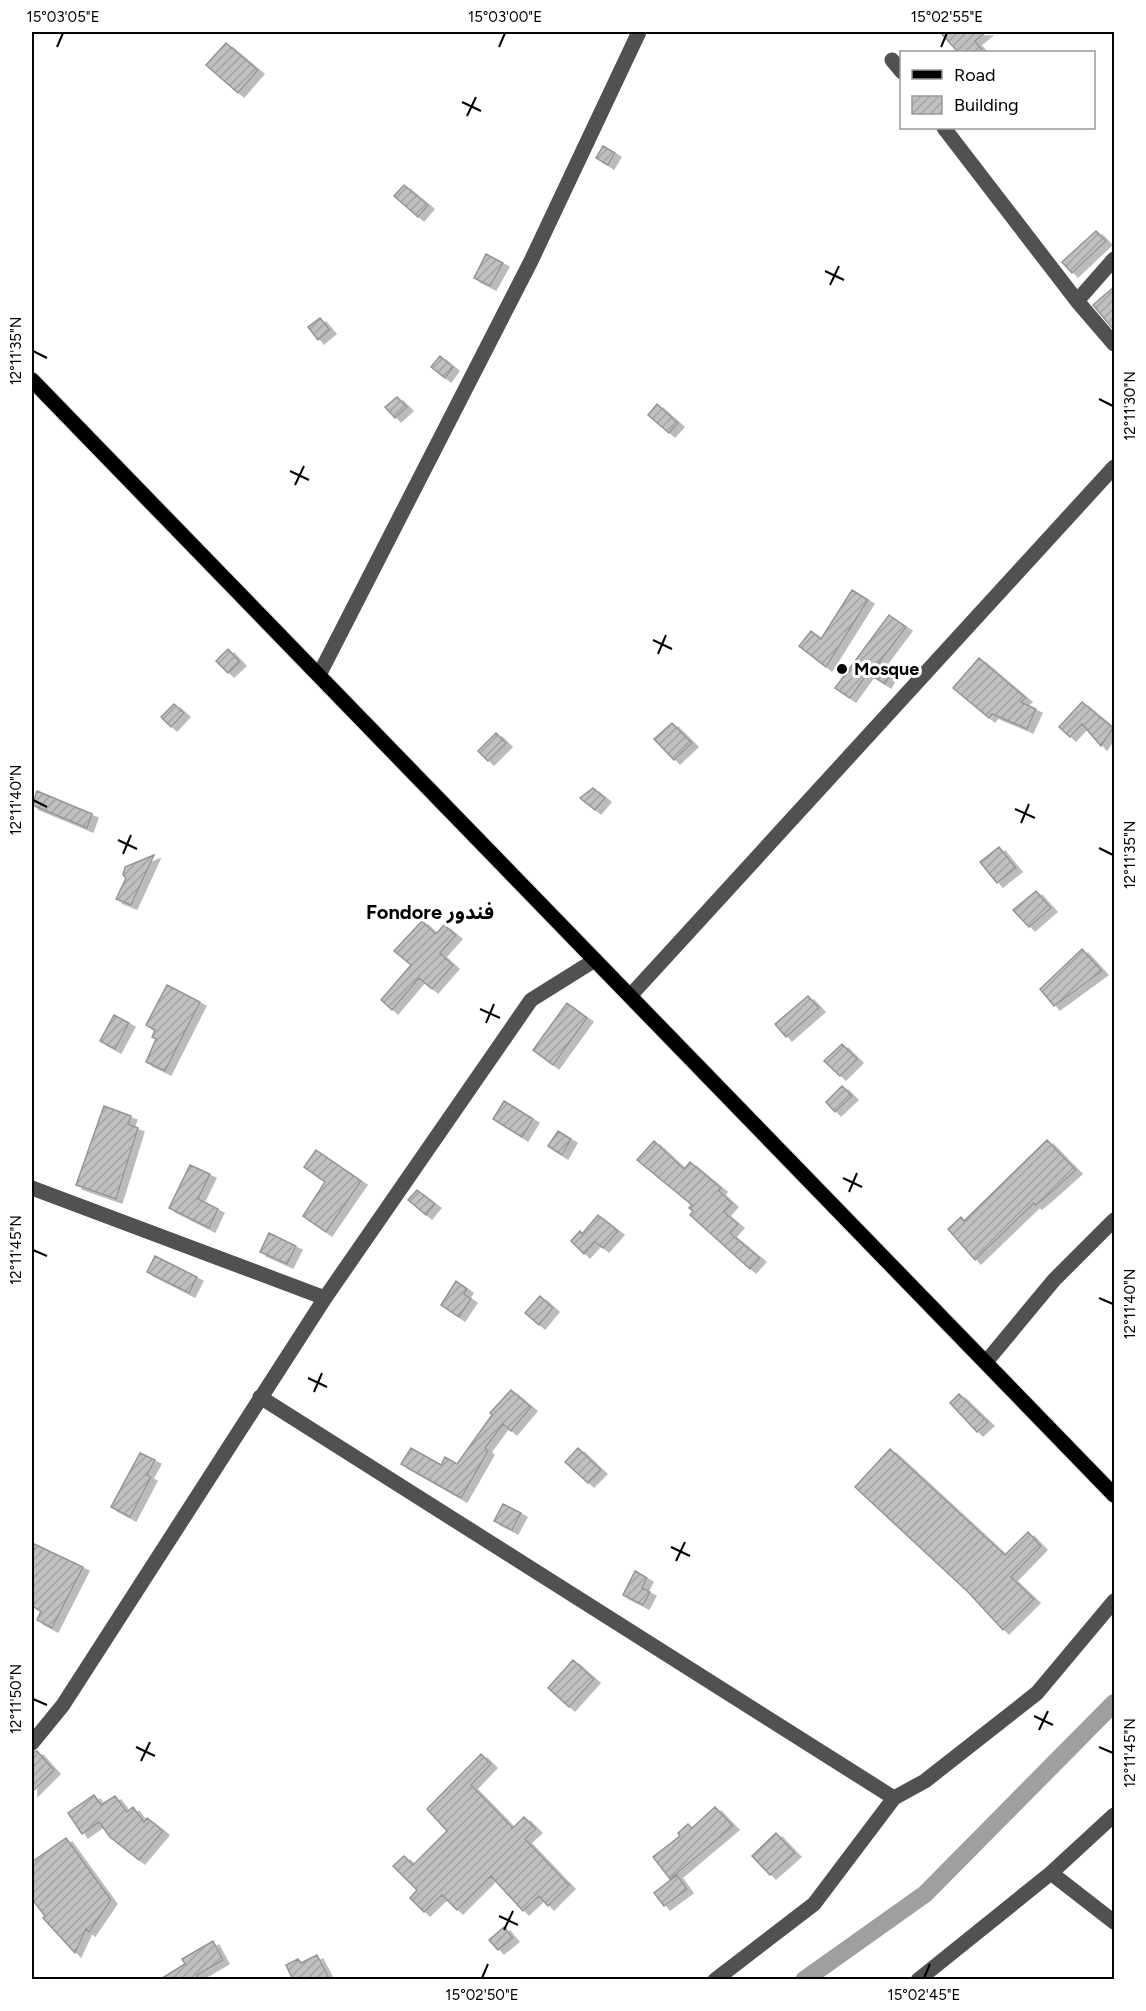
<svg xmlns="http://www.w3.org/2000/svg" width="1146" height="2011" viewBox="0 0 1146 2011" font-family="Figtree,'Noto Sans Arabic',sans-serif">
  <style>
    .lines { fill: none; stroke-linecap: round; stroke-linejoin: round }
    .canal { stroke: #9f9f9f; stroke-width: 18 }
    .building { fill: url(#building-hatch); stroke: #959595; stroke-width: 1.5; filter: url(#shadow) }
    .major-casing { stroke: #dbdbdb; stroke-width: 17 }
    .minor { stroke: #515151; stroke-width: 15 }
    .major { stroke: #000; stroke-width: 15 }
    .ticks { fill: none; stroke: #000; stroke-width: 2 }
    .poi-dot { fill: #000; stroke: #fff; stroke-width: 2 }
    .labels { text-anchor: middle; dominant-baseline: central; stroke-width: 6; stroke-linejoin: round; paint-order: stroke }
    .poi-label { font-size: 18px; font-weight: bold; fill: #000; stroke: #fff; text-anchor: start }
    .neighbourhood-label { font-size: 20px; font-weight: bold; fill: #000; stroke: #fff }
    .neatline { fill: none; stroke: #000; stroke-width: 2 }
    .ticks-label { font-size: 15px; text-anchor: middle; fill: #000 }
  </style>
  <defs>
    <pattern id="building-hatch" width="6" height="6" patternUnits="userSpaceOnUse" patternTransform="scale(1.5)"><rect width="6" height="6" fill="#c0c0c0"/><path d="M-1 1l2-2M0 6l6-6M5 7l2-2" fill="none" stroke="#a3a3a3"/></pattern>
    <filter id="shadow"><feDropShadow dx="6" dy="4" stdDeviation="0" flood-color="#0004"/></filter>
  </defs>
  <rect width="100%" height="100%" fill="#fff"/>
  <g class="lines">
    <path class="canal" d="M 804,1980 L 925,1894 L 1114,1703"/>
  </g>
  <path class="building" d="M 940,32 L 986,32 L 975,41 L 984,52 L 958,52 Z
    M 226,43 L 258,70 L 238,93 L 206,65 Z
    M 603,146 L 615,153 L 608,165 L 596,158 Z
    M 404,185 L 428,205 L 418,217 L 394,196 Z
    M 1096,231 L 1106,241 L 1072,273 L 1062,262 Z
    M 486,254 L 503,263 L 490,286 L 474,278 Z
    M 1114,287 L 1114,330 L 1093,305 Z
    M 320,318 L 330,330 L 318,340 L 308,327 Z
    M 440,356 L 453,367 L 445,378 L 431,367 Z
    M 397,397 L 407,407 L 395,418 L 385,407 Z
    M 657,404 L 678,423 L 669,433 L 648,415 Z
    M 852,590 L 868,600 L 826,667 L 799,646 L 811,631 L 821,639 Z
    M 889,615 L 906,627 L 879,663 L 892,672 L 885,684 L 868,673 L 850,698 L 835,688 Z
    M 228,649 L 240,662 L 228,673 L 216,661 Z
    M 979,658 L 1026,698 L 1021,702 L 1036,709 L 1027,729 L 992,714 L 989,718 L 953,688 Z
    M 1082,702 L 1113,728 L 1101,746 L 1082,724 L 1070,737 L 1059,727 Z
    M 174,704 L 184,713 L 171,727 L 161,717 Z
    M 672,723 L 692,743 L 674,760 L 654,739 Z
    M 496,733 L 506,743 L 488,761 L 478,751 Z
    M 593,788 L 605,798 L 595,810 L 580,798 Z
    M 37,791 L 92,814 L 87,828 L 32,805 Z
    M 999,847 L 1016,868 L 997,883 L 980,862 Z
    M 154,855 L 131,905 L 116,899 L 126,878 L 123,875 L 125,867 Z
    M 1036,891 L 1051,908 L 1029,927 L 1013,910 Z
    M 422,921 L 436,934 L 444,925 L 456,935 L 440,953 L 453,965 L 432,989 L 419,978 L 392,1010 L 381,1000 L 411,965 L 394,951 Z
    M 1082,949 L 1102,971 L 1054,1006 L 1040,989 Z
    M 167,985 L 200,1002 L 165,1071 L 146,1062 L 156,1039 L 152,1037 L 155,1030 L 146,1025 Z
    M 808,996 L 819,1008 L 786,1037 L 775,1024 Z
    M 567,1003 L 587,1018 L 553,1065 L 533,1050 Z
    M 114,1015 L 129,1023 L 115,1049 L 100,1041 Z
    M 842,1044 L 857,1059 L 840,1076 L 824,1061 Z
    M 842,1086 L 852,1096 L 835,1112 L 826,1102 Z
    M 504,1101 L 533,1119 L 522,1137 L 493,1119 Z
    M 104,1106 L 131,1116 L 128,1124 L 138,1128 L 116,1199 L 76,1185 Z
    M 558,1131 L 571,1139 L 562,1155 L 548,1146 Z
    M 1047,1140 L 1076,1170 L 1047,1196 L 1036,1205 L 1034,1203 L 975,1260 L 948,1229 L 961,1217 L 964,1221 Z
    M 654,1141 L 684,1169 L 690,1162 L 721,1188 L 719,1191 L 732,1203 L 724,1212 L 738,1224 L 730,1233 L 760,1258 L 750,1269 L 690,1215 L 693,1211 L 689,1208 L 692,1205 L 637,1160 Z
    M 316,1150 L 361,1181 L 326,1232 L 303,1216 L 325,1182 L 304,1167 Z
    M 190,1165 L 210,1174 L 198,1199 L 218,1209 L 209,1228 L 169,1208 Z
    M 417,1190 L 435,1204 L 426,1215 L 408,1200 Z
    M 598,1215 L 618,1231 L 603,1248 L 595,1242 L 584,1254 L 571,1241 L 580,1231 L 582,1234 Z
    M 269,1233 L 296,1246 L 287,1264 L 260,1252 Z
    M 155,1256 L 197,1277 L 189,1293 L 147,1272 Z
    M 456,1281 L 467,1289 L 464,1294 L 471,1299 L 459,1317 L 441,1305 Z
    M 540,1296 L 553,1308 L 539,1325 L 525,1313 Z
    M 511,1390 L 531,1407 L 511,1431 L 503,1424 L 485,1448 L 488,1451 L 461,1498 L 401,1464 L 411,1448 L 441,1465 L 445,1457 L 457,1464 L 492,1415 L 490,1413 Z
    M 959,1394 L 988,1422 L 977,1432 L 950,1403 Z
    M 578,1448 L 601,1470 L 588,1483 L 565,1462 Z
    M 890,1449 L 1005,1555 L 1028,1532 L 1041,1546 L 1011,1577 L 1034,1599 L 1003,1630 L 968,1592 L 855,1487 Z
    M 140,1453 L 155,1460 L 147,1475 L 151,1477 L 130,1517 L 111,1507 Z
    M 503,1504 L 521,1513 L 512,1530 L 494,1521 Z
    M 32,1543 L 83,1567 L 52,1628 L 37,1620 L 41,1611 L 32,1606 Z
    M 635,1571 L 647,1578 L 642,1588 L 650,1592 L 643,1605 L 623,1595 Z
    M 573,1660 L 594,1679 L 569,1707 L 548,1688 Z
    M 37,1751 L 54,1770 L 32,1792 L 32,1753 Z
    M 481,1754 L 491,1764 L 471,1785 L 513,1828 L 524,1817 L 536,1829 L 525,1839 L 569,1885 L 548,1906 L 539,1896 L 523,1911 L 491,1876 L 457,1910 L 442,1895 L 424,1912 L 410,1898 L 417,1890 L 393,1866 L 404,1856 L 413,1865 L 447,1831 L 427,1809 Z
    M 94,1795 L 101,1805 L 115,1796 L 127,1812 L 133,1807 L 144,1822 L 147,1818 L 163,1831 L 139,1860 L 110,1837 L 99,1822 L 82,1834 L 68,1813 Z
    M 715,1807 L 733,1826 L 670,1879 L 653,1857 L 680,1836 L 678,1833 L 688,1824 L 692,1828 Z
    M 776,1833 L 795,1853 L 770,1875 L 752,1856 Z
    M 66,1838 L 111,1900 L 89,1932 L 86,1929 L 75,1953 L 43,1918 L 45,1916 L 32,1899 L 32,1862 Z
    M 677,1875 L 687,1889 L 664,1906 L 654,1893 Z
    M 504,1927 L 513,1938 L 498,1950 L 489,1940 Z
    M 213,1941 L 223,1960 L 197,1975 L 200,1980 L 159,1980 L 185,1964 L 182,1959 Z
    M 317,1955 L 330,1980 L 293,1980 L 286,1965 L 298,1959 L 301,1963 Z"/>
  <g class="lines">
    <defs>
      <path id="major" d="M 32,380 L 1114,1495"/>
    </defs>
    <use href="#major" class="major-casing"/>
    <path class="minor" d="M 892,60 L 902,72
      M 944,128 L 1077,301 L 1114,344
      M 1077,301 L 1114,259
      M 319,675 L 531,261 L 639,32
      M 630,996 L 1114,467
      M 32,1188 L 325,1298
      M 986,1362 L 1054,1280 L 1114,1220
      M 260,1397 L 894,1798
      M 32,1743 L 63,1705 L 325,1298 L 531,1000 L 595,960
      M 1051,1873 L 1114,1922
      M 715,1980 L 814,1904 L 894,1798 L 925,1781 L 1037,1693 L 1114,1601
      M 918,1980 L 1051,1873 L 1114,1815"/>
    <use href="#major" class="major"/>
  </g>
  <path class="ticks" d="M 57,47 L 63,33M 499,47 L 505,33M 941,47 L 947,33M 462,102 L 481,111M 467,116 L 476,97M 825,271 L 844,280M 830,285 L 839,266M 33,351 L 47,358M 1099,399 L 1113,406M 290,471 L 309,480M 295,485 L 304,466M 653,640 L 672,649M 658,654 L 666,635M 33,800 L 47,807M 1015,809 L 1035,818M 1021,823 L 1029,804M 118,840 L 137,849M 1099,848 L 1113,855M 123,854 L 131,835M 480,1009 L 500,1018M 486,1023 L 494,1004M 843,1178 L 862,1187M 849,1192 L 857,1173M 33,1250 L 47,1256M 1099,1298 L 1113,1304M 308,1378 L 327,1387M 314,1392 L 322,1373M 671,1547 L 690,1556M 676,1561 L 685,1542M 33,1699 L 47,1705M 1034,1716 L 1053,1725M 1039,1730 L 1048,1711M 136,1747 L 155,1756M 1099,1747 L 1113,1753M 141,1761 L 150,1742M 499,1916 L 518,1925M 504,1930 L 513,1911M 482,1978 L 488,1964M 924,1978 L 930,1964"/>
  <circle class="poi-dot" cx="842" cy="669" r="6"/>
  <g class="labels">
    <g class="poi-label">
      <text x="854" y="669">Mosque</text>
    </g>
    <g class="neighbourhood-label">
      <text x="430" y="912">Fondore فندور</text>
    </g>
  </g>
  <rect width="1146" height="2011" fill="none" stroke="#ffffff" stroke-width="66"/>
  <rect x="900" y="51" width="195" height="78" fill="#ffffff" stroke="#999999" stroke-width="1.5"/>
  <rect x="912" y="70" width="30" height="9" fill="#000000" stroke="#999999" stroke-width="1.5"/>
  <text x="954" y="81" font-size="18" fill="#000000">Road</text>
  <rect x="912" y="96" width="30" height="18" fill="url(#building-hatch)" stroke="#999999" stroke-width="1.5"/>
  <text x="954" y="111" font-size="18" fill="#000000">Building</text>
  <rect x="33" y="33" width="1080" height="1945" class="neatline"/>
  <g class="ticks-label">
    <text x="63" y="22">15°03'05"E</text>
    <text x="505" y="22">15°03'00"E</text>
    <text x="947" y="22">15°02'55"E</text>
    <text transform="translate(16 351) rotate(-90)" y="5">12°11'35"N</text>
    <text transform="translate(1130 406) rotate(-90)" y="5">12°11'30"N</text>
    <text transform="translate(16 800) rotate(-90)" y="5">12°11'40"N</text>
    <text transform="translate(1130 855) rotate(-90)" y="5">12°11'35"N</text>
    <text transform="translate(16 1250) rotate(-90)" y="5">12°11'45"N</text>
    <text transform="translate(1130 1304) rotate(-90)" y="5">12°11'40"N</text>
    <text transform="translate(16 1699) rotate(-90)" y="5">12°11'50"N</text>
    <text transform="translate(1130 1753) rotate(-90)" y="5">12°11'45"N</text>
    <text x="482" y="2000">15°02'50"E</text>
    <text x="924" y="2000">15°02'45"E</text>
  </g>
</svg>
